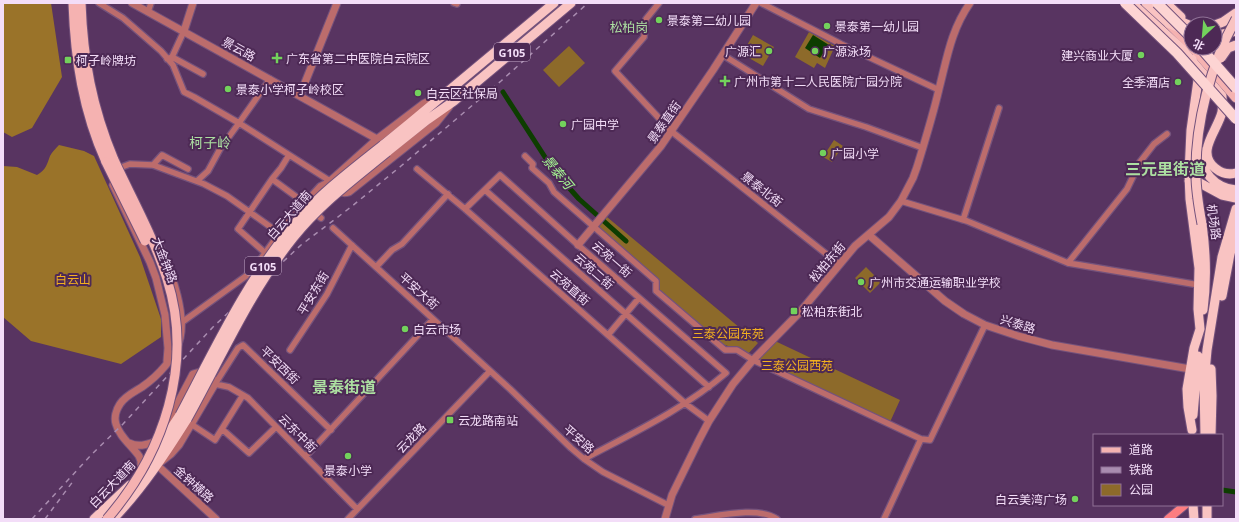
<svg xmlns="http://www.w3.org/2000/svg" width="1239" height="522" viewBox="0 0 1239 522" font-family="'Open Sans','Noto Sans SC',sans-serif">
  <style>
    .green { fill: #8d6a2a }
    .forest { fill: #9a7329 }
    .water { fill: #0d3d00 }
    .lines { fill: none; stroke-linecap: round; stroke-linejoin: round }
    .canal { stroke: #0d3d00; stroke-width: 5 }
    .minor-casing { stroke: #74527c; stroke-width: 8 }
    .tertiary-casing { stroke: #74527c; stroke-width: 9 }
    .secondary-casing { stroke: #74527c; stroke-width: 10 }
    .primary-casing { stroke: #74527c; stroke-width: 11 }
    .trunk-casing { stroke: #74527c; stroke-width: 11 }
    .minor { stroke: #bc6c6c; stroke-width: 5.5 }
    .tertiary { stroke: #bc6c6c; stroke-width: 7 }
    .secondary { stroke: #fd7d81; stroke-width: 8 }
    .primary { stroke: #f5b2b1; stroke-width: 9 }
    .trunk { stroke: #f9c3c2; stroke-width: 9 }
    .rail { stroke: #a98cb0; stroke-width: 1.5; stroke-dasharray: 5 5; stroke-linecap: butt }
    .primary-bridge-casing { stroke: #74527c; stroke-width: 11; stroke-linecap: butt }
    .trunk-bridge-casing { stroke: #74527c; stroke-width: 11; stroke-linecap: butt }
    .motorway-bridge-casing { stroke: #74527c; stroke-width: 12; stroke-linecap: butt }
    .primary-bridge { stroke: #f5b2b1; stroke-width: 9 }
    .trunk-bridge { stroke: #f9c3c2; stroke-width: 9 }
    .motorway-bridge { stroke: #fdd4d3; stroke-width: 10 }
    .poi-dot { fill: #73d25c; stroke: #4d2955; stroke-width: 1.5 }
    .labels { text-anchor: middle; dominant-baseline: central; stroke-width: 4; stroke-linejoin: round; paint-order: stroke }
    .shield { fill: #4d2955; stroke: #c1a7c7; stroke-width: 1 }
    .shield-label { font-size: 11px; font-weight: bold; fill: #f3ddf8 }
    .poi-label { font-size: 12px; fill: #f3ddf8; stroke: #4d2955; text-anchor: start }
    .street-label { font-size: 12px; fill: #f3ddf8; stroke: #4d2955 }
    .park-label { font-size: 12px; fill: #f3b01f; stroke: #4d2955 }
    .neighbourhood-label { font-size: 13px; fill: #acdfa1; stroke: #4d2955 }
    .water-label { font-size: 13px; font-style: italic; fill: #a7fc94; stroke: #4d2955 }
    .quarter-label { font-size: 14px; fill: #acdfa1; stroke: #4d2955 }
    .district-label { font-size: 16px; font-weight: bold; fill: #acdfa1; stroke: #4d2955 }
  </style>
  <rect width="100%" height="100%" fill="#583461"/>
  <path class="green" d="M 809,32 L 835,46 L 825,68 L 817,63 L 814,68 L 795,57 Z
    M 753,35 L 774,47 L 763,66 L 742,54 Z
    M 569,46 L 585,63 L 559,87 L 543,70 Z
    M 834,140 L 843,146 L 832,162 L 823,157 Z
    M 607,217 L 758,343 L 747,355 L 737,349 L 722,344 L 660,290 L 657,280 L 598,228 Z
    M 866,267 L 881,282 L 870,293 L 855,278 Z
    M 775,341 L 900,400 L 890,422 L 758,360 Z"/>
  <path class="forest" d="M 3,3 L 51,3 L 62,77 L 32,128 L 12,137 L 3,132 Z
    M 59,145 L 84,151 L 94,156 L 140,257 L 161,319 L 161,337 L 121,364 L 31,341 L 3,317 L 3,166 L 17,167 L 37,175 C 46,170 47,164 50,156 C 52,152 56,148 59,145 Z"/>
  <path class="water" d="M 813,35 L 829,45 L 820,58 L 805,48 Z"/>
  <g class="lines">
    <path class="canal" d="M 503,92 L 554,171 L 579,199 L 626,241
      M 1222,490 L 1236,492"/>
    <defs>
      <path id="minor" d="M 99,3 L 123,18 L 161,51 L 173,65 L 184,92 L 194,97 L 239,123 L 220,149 L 208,171 L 197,181
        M 454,3 L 457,4
        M 659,3 L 646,19 L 644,37 L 615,71 L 671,131 L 839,264
        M 761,3 L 841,44 L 939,90
        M 148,12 L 151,3
        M 723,55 L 809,109 L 866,127 L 923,148
        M 172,57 L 203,74
        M 167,59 L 172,57 L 184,31
        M 270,79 L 239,123 L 330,181
        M 525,156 L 533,164 L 532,168 L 549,183 L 554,192 L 656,281 L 656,291 L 725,350 L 737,350 L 753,360 L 921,439 L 930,440 L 985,325
        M 153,165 L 162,155 L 188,169
        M 119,168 L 130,164 L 153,165 L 204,184 L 227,196 L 279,233
        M 417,169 L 465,209 L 686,404 L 709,421
        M 272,179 L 302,201
        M 485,190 L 709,387
        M 901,201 L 967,221 L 1068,263 L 1199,285
        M 465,209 L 500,175 L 578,245 L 726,373 C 684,409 633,433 584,459
        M 313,212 L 321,218
        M 963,220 L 999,108
        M 333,228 L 510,389 L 571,448 L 584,459 L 603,472 L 668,505
        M 262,250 L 238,229 L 272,179 L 281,168 L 289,155
        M 1068,263 L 1127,189 L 1140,162 L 1154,144 L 1167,134
        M 376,267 L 392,250 L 402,244 L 448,194
        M 181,323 L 246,276 L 260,260 L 286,224 L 310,197 L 320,186 L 330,181
        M 608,335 L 639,298
        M 290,350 L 327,294 L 352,245
        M 191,424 L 215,440 L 243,395
        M 222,429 L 249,453 L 276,427
        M 331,430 L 243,345 L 238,348 L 215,384 L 229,387 L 248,398 L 357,509
        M 306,456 L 433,319
        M 348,519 L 490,371
        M 695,519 C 718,516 758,506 777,519
        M 884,519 L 921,439"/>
      <path id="tertiary" d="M 132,3 L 377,139
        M 184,31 L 193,3
        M 300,95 L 337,3
        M 441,95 L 423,104 L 377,139 L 330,181 C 335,189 340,195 349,192 L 436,123 L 449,107
        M 113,185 L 150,262 L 156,278 L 165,315 L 168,348 L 167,361
        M 869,235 L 945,301 L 964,314 L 985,325 L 1018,336 L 1052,345 L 1190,369
        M 578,245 L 661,146 L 713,70 L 756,3
        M 165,427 L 193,374 L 200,372 L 213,378 L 215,384 L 179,445 L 171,454 L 157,465 L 216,519
        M 129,443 C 139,448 148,444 157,441
        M 141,470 L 141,461 L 139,456 C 132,446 119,436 116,424 C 114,418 116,410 120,404 C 125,396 134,392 142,387 C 158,376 176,357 180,338 C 186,312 170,270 160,247
        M 665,519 L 672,495 L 699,440 L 709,421 L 733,384 L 753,360 L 800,312 L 855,246 L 889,217 L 901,201 L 913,178 L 917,167 C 925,141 933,115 939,89 C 947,58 951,30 970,3"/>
      <path id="secondary" d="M 1168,519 L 1185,505"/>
      <path id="primary" d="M 73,3 C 75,59 83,111 106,162
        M 81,3 C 83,59 92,108 114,160
        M 1169,24 L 1191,46
        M 1193,48 L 1236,98"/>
      <path id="trunk" d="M 1132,3 L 1181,48 L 1222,96 C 1222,101 1223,106 1222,112 C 1218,130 1195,152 1215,168 C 1221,173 1229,175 1236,173
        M 1146,3 L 1168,23 L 1182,29
        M 1166,3 L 1181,17
        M 1174,15 L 1184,23 L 1191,26
        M 1215,25 L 1223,22 L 1236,13
        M 1215,36 L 1236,31
        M 1192,59 L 1197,72 L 1198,80 L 1191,130 L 1189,174 L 1190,199 L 1199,268 L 1198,309 L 1200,329 L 1194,348 L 1187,389 L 1188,407 L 1192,430
        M 383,145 L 410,123 L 554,3
        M 1199,150 C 1201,171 1214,188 1236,190
        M 387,152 L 427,120 L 454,101 L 571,3
        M 1189,181 L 1198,182 L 1222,195 L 1236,198
        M 1202,224 C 1206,253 1207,280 1203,310
        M 1222,296 L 1230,254 L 1236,232
        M 1193,415 L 1198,356
        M 1205,435 L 1204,383 L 1207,350 L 1222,257 L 1236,209
        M 1211,435 L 1212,396 L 1211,369
        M 148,463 L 180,415
        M 1193,505 L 1194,519
        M 1207,505 L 1207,519
        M 94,519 L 130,485
        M 113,519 C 142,489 165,454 187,419"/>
    </defs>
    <use href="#minor" class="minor-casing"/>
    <use href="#tertiary" class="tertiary-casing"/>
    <use href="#secondary" class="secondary-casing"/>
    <use href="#primary" class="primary-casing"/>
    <use href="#trunk" class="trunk-casing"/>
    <use href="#minor" class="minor"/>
    <use href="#tertiary" class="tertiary"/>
    <use href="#secondary" class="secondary"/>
    <use href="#primary" class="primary"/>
    <use href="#trunk" class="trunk"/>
    <path class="rail" d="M 32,519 L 92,454 L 123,424 L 213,327 L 301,245 L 351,207 L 401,166 L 501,81 L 588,3
      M 45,519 L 74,480"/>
    <defs>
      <path id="primary-bridge" d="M 106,162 L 145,241
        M 107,519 C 164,453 194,364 167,279 C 154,238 132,199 114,160"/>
      <path id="trunk-bridge" d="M 1221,58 L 1228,48 L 1236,45
        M 1202,224 C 1199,208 1196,191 1196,175 C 1195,124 1211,63 1236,19
        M 180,415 C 215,349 247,279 297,221 C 322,192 353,169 383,145
        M 187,419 C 221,358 249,293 293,238 C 320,204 354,179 387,152"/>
      <path id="motorway-bridge" d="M 1125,3 L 1177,53 L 1236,119
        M 1157,3 L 1191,37
        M 1201,48 L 1236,88"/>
    </defs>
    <use href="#primary-bridge" class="primary-bridge-casing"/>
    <use href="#trunk-bridge" class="trunk-bridge-casing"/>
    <use href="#motorway-bridge" class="motorway-bridge-casing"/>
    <use href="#primary-bridge" class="primary-bridge"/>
    <use href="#trunk-bridge" class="trunk-bridge"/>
    <use href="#motorway-bridge" class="motorway-bridge"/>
  </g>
  <g class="poi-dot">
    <circle cx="659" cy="20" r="4"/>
    <circle cx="827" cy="26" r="4"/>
    <circle cx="769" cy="51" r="4"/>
    <circle cx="815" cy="51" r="4"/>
    <circle cx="1141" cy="55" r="4"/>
    <path d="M275 52h4v4h4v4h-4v4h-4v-4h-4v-4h4z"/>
    <rect x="64" y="56" width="8" height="8" rx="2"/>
    <path d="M723 75h4v4h4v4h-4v4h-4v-4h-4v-4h4z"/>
    <circle cx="1178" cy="82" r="4"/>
    <circle cx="228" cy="89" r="4"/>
    <circle cx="418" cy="93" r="4"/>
    <circle cx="563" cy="124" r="4"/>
    <circle cx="823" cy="153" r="4"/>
    <circle cx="861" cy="282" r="4"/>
    <rect x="790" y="307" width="8" height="8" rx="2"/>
    <circle cx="405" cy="329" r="4"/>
    <rect x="446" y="416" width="8" height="8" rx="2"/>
    <circle cx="348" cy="456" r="4"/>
    <circle cx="1075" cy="499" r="4"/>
  </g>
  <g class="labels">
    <g class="shield">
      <rect x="494" y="43" width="36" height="18" rx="3"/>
      <rect x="245" y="257" width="36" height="18" rx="3"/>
    </g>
    <g class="shield-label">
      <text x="512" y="52">G105</text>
      <text x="263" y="266">G105</text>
    </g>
    <g class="poi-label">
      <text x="667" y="20">景泰第二幼儿园</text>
      <text x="835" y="26">景泰第一幼儿园</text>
      <text x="761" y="51" text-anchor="end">广源汇</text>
      <text x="823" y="51">广源泳场</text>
      <text x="1133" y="55" text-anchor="end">建兴商业大厦</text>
      <text x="286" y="58">广东省第二中医院白云院区</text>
      <text x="76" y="60">柯子岭牌坊</text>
      <text x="734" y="81">广州市第十二人民医院广园分院</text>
      <text x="1170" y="82" text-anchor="end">全季酒店</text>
      <text x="236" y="89">景泰小学柯子岭校区</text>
      <text x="426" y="93">白云区社保局</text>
      <text x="571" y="124">广园中学</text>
      <text x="831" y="153">广园小学</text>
      <text x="869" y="282">广州市交通运输职业学校</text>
      <text x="802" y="311">松柏东街北</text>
      <text x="413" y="329">白云市场</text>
      <text x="458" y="420">云龙路南站</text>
      <text x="348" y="470" text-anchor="middle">景泰小学</text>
      <text x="1067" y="499" text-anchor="end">白云美湾广场</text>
    </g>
    <g class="street-label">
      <text transform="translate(239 49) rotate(29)">景云路</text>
      <text transform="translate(664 122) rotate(-55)">景泰直街</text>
      <text transform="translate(762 189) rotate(38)">景泰北街</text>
      <text transform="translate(289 215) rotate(-49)">白云大道南</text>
      <text transform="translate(1214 222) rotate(82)">机场路</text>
      <text transform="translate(612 259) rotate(41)">云苑一街</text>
      <text transform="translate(165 260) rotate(69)">大金钟路</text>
      <text transform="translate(827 262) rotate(-50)">松柏东街</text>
      <text transform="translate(594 271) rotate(41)">云苑二街</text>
      <text transform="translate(570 287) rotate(41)">云苑直街</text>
      <text transform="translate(419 291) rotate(42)">平安大街</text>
      <text transform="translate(313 293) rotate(-59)">平安东街</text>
      <text transform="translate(1018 324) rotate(17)">兴泰路</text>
      <text transform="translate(280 365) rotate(44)">平安西街</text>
      <text transform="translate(298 433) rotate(45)">云东中街</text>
      <text transform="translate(411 438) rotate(-46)">云龙路</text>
      <text transform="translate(579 439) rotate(41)">平安路</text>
      <text transform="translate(112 484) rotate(-46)">白云大道南</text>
      <text transform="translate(194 484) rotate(42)">金钟横路</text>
    </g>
    <g class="park-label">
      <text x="73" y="279">白云山</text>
      <text x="728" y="333">三泰公园东苑</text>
      <text x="797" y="365">三泰公园西苑</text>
    </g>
    <g class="neighbourhood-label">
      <text x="629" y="27">松柏岗</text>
    </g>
    <g class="water-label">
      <text transform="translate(558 172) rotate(50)">景泰河</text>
    </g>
    <g class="quarter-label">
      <text x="210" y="142">柯子岭</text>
    </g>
    <g class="district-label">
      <text x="1165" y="169">三元里街道</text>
      <text x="344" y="387">景泰街道</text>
    </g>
  </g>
  <rect width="1239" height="522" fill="none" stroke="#f3ddf8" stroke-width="8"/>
  <rect x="1093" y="434" width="130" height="72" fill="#4d2955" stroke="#8f7196"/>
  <rect x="1101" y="447" width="20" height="6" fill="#f5b2b1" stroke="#8f7196"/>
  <text x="1129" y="454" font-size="12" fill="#f3ddf8">道路</text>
  <rect x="1101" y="467" width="20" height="6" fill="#a98cb0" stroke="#8f7196"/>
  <text x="1129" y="474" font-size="12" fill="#f3ddf8">铁路</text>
  <rect x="1101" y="484" width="20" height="12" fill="#8d6a2a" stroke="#8f7196"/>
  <text x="1129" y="494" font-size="12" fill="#f3ddf8">公园</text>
  <g transform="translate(1203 36) rotate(206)"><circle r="19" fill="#4d2955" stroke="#8f7196"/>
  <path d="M0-3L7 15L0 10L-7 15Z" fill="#73d25c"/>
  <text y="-6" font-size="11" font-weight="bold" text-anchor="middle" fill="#f3ddf8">北</text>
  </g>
</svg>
